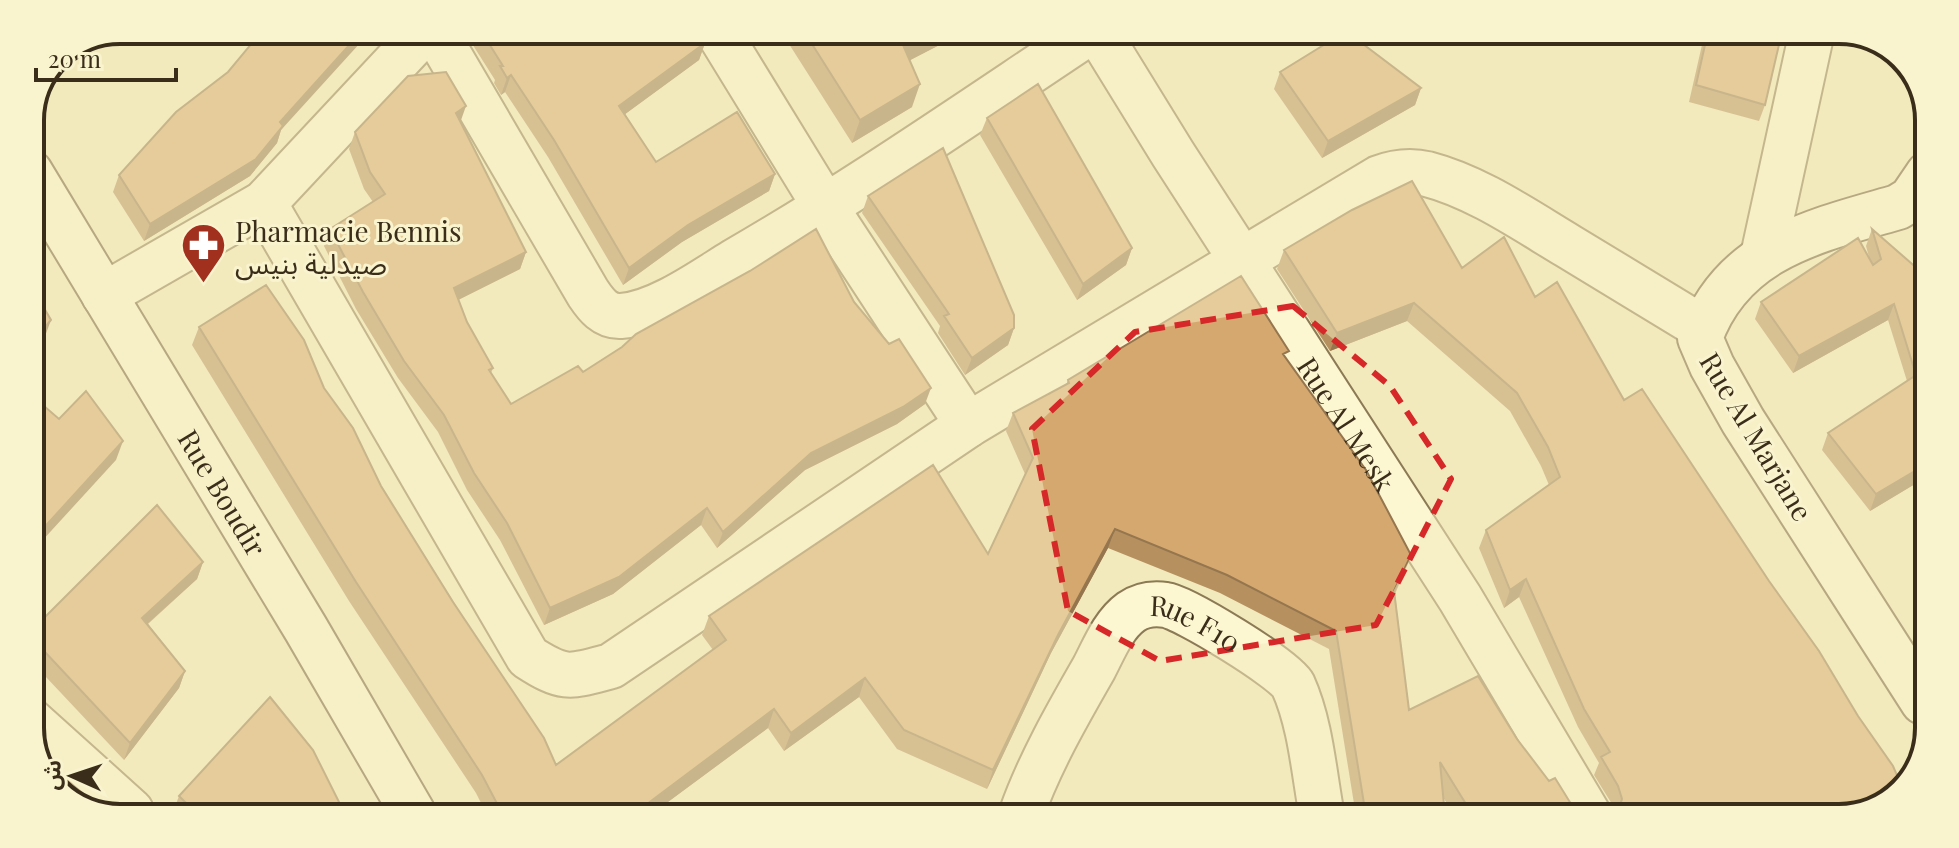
<svg xmlns="http://www.w3.org/2000/svg" width="1959" height="848" viewBox="0 0 1959 848" font-family="'Playfair Display','Noto Sans Arabic',serif">
  <style>
    .lines { fill: none; stroke-linecap: round; stroke-linejoin: round }
    .street-casing { stroke: #8c7a54; stroke-width: 48 }
    .secondary-casing { stroke: #6e5b38; stroke-width: 48 }
    .street { stroke: #fcf6d1; stroke-width: 44 }
    .secondary { stroke: #fcf6d1; stroke-width: 44 }
    .wall { fill: #b7905f }
    .shaded-wall { fill: #95764e }
    .building { fill: #d5a86f; stroke: #95764e; stroke-width: 2 }
    .marked { fill: none; stroke: #d62828; stroke-width: 6; stroke-dasharray: 16 10; stroke-linejoin: round }
    .labels { text-anchor: middle; dominant-baseline: central; stroke-width: 6; stroke-linejoin: round; paint-order: stroke }
    .poi-label { font-size: 28px; fill: #3a2e1b; stroke: #f9f3ce; text-anchor: start }
    .street-label { font-size: 28px; fill: #3a2e1b; stroke: #f9f3ce }
    .rim { fill: none; stroke: #3a2e1b; stroke-width: 4 }
  </style>
  <rect width="100%" height="100%" fill="#f2eabd"/>
  <g class="lines">
    <defs>
      <g id="street">
        <path d="M 435,31 L 588,293 C 596,305 605,317 621,316 C 659,313 704,280 735,261 C 856,191 971,111 1087,34"/>
        <path d="M 718,32 L 826,208 L 968,425"/>
        <path id="s1" d="M 1099,34 L 1173,154 L 1460,598 L 1590,817"/>
        <path d="M 264,203 L 528,657 C 565,681 570,677 611,666 L 968,425 L 1379,178 C 1395,172 1410,170 1427,174 C 1477,187 1523,219 1568,246 C 1613,273 1658,301 1703,328"/>
        <path d="M 1763,256 L 1811,36"/>
        <path d="M 104,295 L 264,203 L 425,31"/>
        <path d="M 30,720 L 131,811"/>
        <path id="s2" d="M 1021,815 C 1039,764 1067,715 1094,668 C 1104,649 1113,625 1131,612 C 1141,605 1153,603 1166,605 C 1183,607 1286,670 1293,685 C 1311,725 1314,774 1322,816"/>
      </g>
      <g id="secondary">
        <path id="s3" d="M 30,172 L 306,629 L 413,813"/>
        <path d="M 1923,702 L 1743,421 L 1712,366 L 1700,338 C 1732,248 1815,231 1898,207 L 1911,199 L 1928,174"/>
      </g>
    </defs>
    <use href="#street" class="street-casing"/>
    <use href="#secondary" class="secondary-casing"/>
    <use href="#street" class="street"/>
    <use href="#secondary" class="secondary"/>
  </g>
  <path class="wall" d="M 464,31 L 571,32 L 575,38 L 705,43 L 699,60 L 625,114 L 656,162 L 775,174 L 769,191 L 682,242 L 623,285 L 548,157 L 505,92 L 501,95 L 494,83 L 495,80 Z
    M 782,33 L 955,33 L 953,38 L 910,60 L 912,107 L 852,143 Z
    M 1704,36 L 1781,36 L 1765,105 L 1759,121 L 1689,102 Z
    M 1280,72 L 1421,88 L 1415,105 L 1322,158 L 1274,89 Z
    M 987,118 L 1132,248 L 1126,265 L 1077,300 L 980,135 Z
    M 460,121 L 526,252 L 520,269 L 458,300 L 467,322 L 493,368 L 491,373 L 511,404 L 583,372 L 854,302 L 925,404 L 897,424 L 805,470 L 717,548 L 701,525 L 613,594 L 544,625 L 500,540 L 467,490 L 438,432 L 398,378 L 356,309 L 324,246 L 330,229 L 373,202 L 364,189 L 349,149 L 355,132 Z
    M 281,130 L 277,143 L 250,176 L 144,241 L 113,192 L 119,175 Z
    M 868,196 L 1014,328 L 1008,345 L 965,375 L 938,333 L 940,326 L 862,213 Z
    M 1872,229 L 1927,277 L 1925,478 L 1870,511 L 1822,450 L 1828,433 L 1907,381 L 1888,320 L 1793,373 L 1755,319 L 1761,302 L 1869,257 L 1866,246 Z
    M 1284,250 L 1462,268 L 1535,297 L 1624,400 L 1858,716 L 1614,815 L 1612,804 L 1594,775 L 1599,763 L 1578,727 L 1519,597 L 1504,608 L 1479,548 L 1486,530 L 1549,485 L 1541,466 L 1510,411 L 1407,321 L 1330,351 L 1277,269 Z
    M 199,327 L 324,388 L 381,486 L 556,765 L 713,650 L 702,635 L 709,616 L 988,554 L 1025,474 L 1006,431 L 1013,413 L 1066,385 L 1068,380 L 1286,359 L 1404,573 L 1395,594 L 1409,710 L 1517,739 L 1549,781 L 1581,817 L 1455,817 L 1443,797 L 1445,816 L 1356,816 L 1329,649 L 1220,593 L 1108,548 L 1051,653 L 987,789 L 897,749 L 859,697 L 784,751 L 768,728 L 653,813 L 486,813 L 476,793 L 349,601 L 192,345 Z
    M 203,562 L 197,579 L 148,624 L 185,671 L 179,688 L 124,760 L 30,660 L 30,632 Z
    M 179,796 L 344,812 L 173,812 Z"/>
  <path class="shaded-wall" d="M 362,31 L 371,31 L 281,130 L 277,143 L 250,176 L 144,241 L 150,224 L 280,122 Z
    M 926,33 L 955,33 L 953,38 L 895,68 L 903,45 Z
    M 705,43 L 699,60 L 613,123 L 619,106 Z
    M 511,75 L 505,92 L 501,95 L 507,78 Z
    M 920,84 L 912,107 L 852,143 L 860,120 Z
    M 1421,88 L 1415,105 L 1322,158 L 1328,141 Z
    M 466,106 L 460,123 L 456,113 Z
    M 775,174 L 769,191 L 682,242 L 623,285 L 629,268 L 688,225 Z
    M 1132,248 L 1126,265 L 1077,300 L 1083,284 Z
    M 526,252 L 520,269 L 448,305 L 454,288 Z
    M 1414,303 L 1407,321 L 1330,351 L 1337,333 Z
    M 1894,304 L 1888,320 L 1793,373 L 1799,356 Z
    M 51,320 L 44,339 L 30,355 L 30,345 Z
    M 1014,328 L 1008,345 L 965,375 L 972,358 Z
    M 931,388 L 925,404 L 897,424 L 805,470 L 717,548 L 723,532 L 811,453 Z
    M 123,441 L 116,460 L 30,554 L 30,543 Z
    M 1925,465 L 1925,478 L 1870,511 L 1876,494 Z
    M 707,508 L 701,525 L 613,594 L 544,625 L 550,608 Z
    M 1115,529 L 1108,548 L 1051,653 L 987,789 L 993,770 L 1058,635 Z
    M 203,562 L 197,579 L 136,634 L 142,618 Z
    M 1526,579 L 1519,597 L 1504,608 L 1510,590 Z
    M 185,671 L 179,688 L 124,760 L 130,743 Z
    M 865,678 L 859,697 L 784,751 L 791,733 Z
    M 774,709 L 768,728 L 653,813 L 635,813 Z"/>
  <path class="building" d="M 262,31 L 362,31 L 280,122 L 283,126 L 256,159 L 150,224 L 119,175 L 176,112 L 228,72 Z
    M 481,31 L 571,32 L 575,38 L 585,32 L 697,32 L 705,43 L 619,106 L 656,162 L 737,112 L 775,174 L 688,225 L 629,268 L 554,140 L 511,75 L 507,78 L 500,66 L 503,66 Z
    M 805,33 L 926,33 L 903,45 L 920,84 L 860,120 Z
    M 1340,35 L 1351,35 L 1421,88 L 1328,141 L 1280,72 Z
    M 1707,36 L 1781,36 L 1765,105 L 1696,85 Z
    M 446,72 L 466,106 L 456,113 L 526,252 L 454,288 L 467,322 L 493,368 L 489,370 L 511,404 L 578,366 L 583,372 L 622,347 L 636,334 L 750,271 L 816,229 L 854,302 L 889,344 L 899,339 L 931,388 L 903,407 L 811,453 L 723,532 L 707,508 L 619,577 L 550,608 L 507,523 L 474,473 L 444,415 L 404,361 L 363,292 L 330,229 L 385,194 L 370,172 L 355,132 L 408,76 Z
    M 1038,84 L 1132,248 L 1083,284 L 987,118 Z
    M 943,148 L 1014,315 L 1014,328 L 972,358 L 944,316 L 949,314 L 868,196 Z
    M 1412,181 L 1462,268 L 1504,237 L 1535,297 L 1557,282 L 1624,400 L 1642,389 L 1769,581 L 1819,651 L 1858,716 L 1893,766 L 1902,787 L 1889,803 L 1839,818 L 1612,817 L 1618,811 L 1622,799 L 1618,786 L 1601,757 L 1610,752 L 1584,709 L 1526,579 L 1510,590 L 1486,530 L 1560,477 L 1548,447 L 1517,393 L 1414,303 L 1337,333 L 1284,250 L 1352,210 Z
    M 1872,229 L 1927,277 L 1925,465 L 1876,494 L 1828,433 L 1916,375 L 1894,304 L 1799,356 L 1761,302 L 1858,238 L 1873,265 L 1881,259 Z
    M 1241,276 L 1289,351 L 1283,354 L 1366,470 L 1411,555 L 1394,591 L 1409,710 L 1478,676 L 1517,739 L 1549,781 L 1555,778 L 1576,812 L 1581,817 L 1474,817 L 1440,762 L 1445,816 L 1366,816 L 1336,631 L 1227,575 L 1115,529 L 1058,635 L 993,770 L 904,730 L 865,678 L 791,733 L 774,709 L 635,813 L 502,813 L 482,775 L 356,582 L 199,327 L 266,285 L 304,340 L 324,388 L 353,428 L 381,486 L 453,602 L 544,738 L 556,765 L 726,640 L 709,616 L 933,465 L 988,554 L 1033,458 L 1013,413 L 1069,383 L 1068,380 Z
    M 30,284 L 51,320 L 30,345 Z
    M 86,391 L 123,441 L 30,543 L 30,394 L 59,419 Z
    M 157,505 L 203,562 L 142,618 L 185,671 L 130,743 L 30,636 L 30,632 Z
    M 270,697 L 313,750 L 344,812 L 195,812 L 179,796 Z
    M 39,757 L 86,796 L 79,806 L 48,782 Z"/>
  <path d="M0 0H1959V848H0ZM 1293,306 L 1390,386 L 1451,479 L 1376,625 L 1160,661 L 1068,611 L 1032,429 L 1135,332 Z" fill="#f2eabd" fill-opacity=".55" fill-rule="evenodd"/>
  <path class="marked" d="M 1293,306 L 1390,386 L 1451,479 L 1376,625 L 1160,661 L 1068,611 L 1032,429 L 1135,332 Z"/>
  <defs>
    <symbol id="pharmacy-pin" viewBox="-11 -11 22 30"><path d="M0 17L-7.5 6A9.5 9.5 0 1 1 7.5 6Z" fill="#a2301e" stroke="#f9f3ce"/><path d="M-2-6h4v4h4v4h-4v4h-4v-4h-4v-4h4Z" fill="#fff"/></symbol>
  </defs>
  <g fill-rule="evenodd">
    <use href="#pharmacy-pin" x="178" y="220" width="51" height="69"/>
  </g>
  <g class="labels">
    <g class="poi-label">
      <text x="235" y="230">Pharmacie Bennis<tspan x="235" dy="32">صيدلية بنيس</tspan></text>
    </g>
    <g class="street-label">
      <text stroke="none"><textPath href="#s1" startOffset="462">Rue Al Mesk</textPath></text>
      <text transform="translate(1757 436) rotate(59)">Rue Al Marjane</text>
      <text stroke="none"><textPath href="#s3" startOffset="374">Rue Boudir</textPath></text>
      <text stroke="none"><textPath href="#s2" startOffset="302">Rue F10</textPath></text>
    </g>
  </g>
  <path d="M0 0H1959V848H0ZM120 44H1839A76 76 0 0 1 1915 120V728A76 76 0 0 1 1839 804H120A76 76 0 0 1 44 728V120A76 76 0 0 1 120 44Z" fill="#f9f3ce" fill-rule="evenodd"/>
  <path class="rim" d="M120 44H1839A76 76 0 0 1 1915 120V728A76 76 0 0 1 1839 804H120A76 76 0 0 1 44 728V120A76 76 0 0 1 120 44Z"/>
  <g transform="translate(72 776) rotate(273)" stroke="#f9f3ce" stroke-width="6" paint-order="stroke">
  <path d="M0-6L14 30L0 20L-14 30Z" fill="#3a2e1b"/>
  <text y="-12" font-size="22" font-weight="bold" text-anchor="middle" fill="#3a2e1b">ش</text>
  </g>
  <path d="M36 68v12h140v-12" fill="none" stroke="#3a2e1b" stroke-width="4"/>
  <text x="48" y="68" font-size="24" fill="#3a2e1b" stroke="#f9f3ce" stroke-width="6" paint-order="stroke">20 m</text>
</svg>
